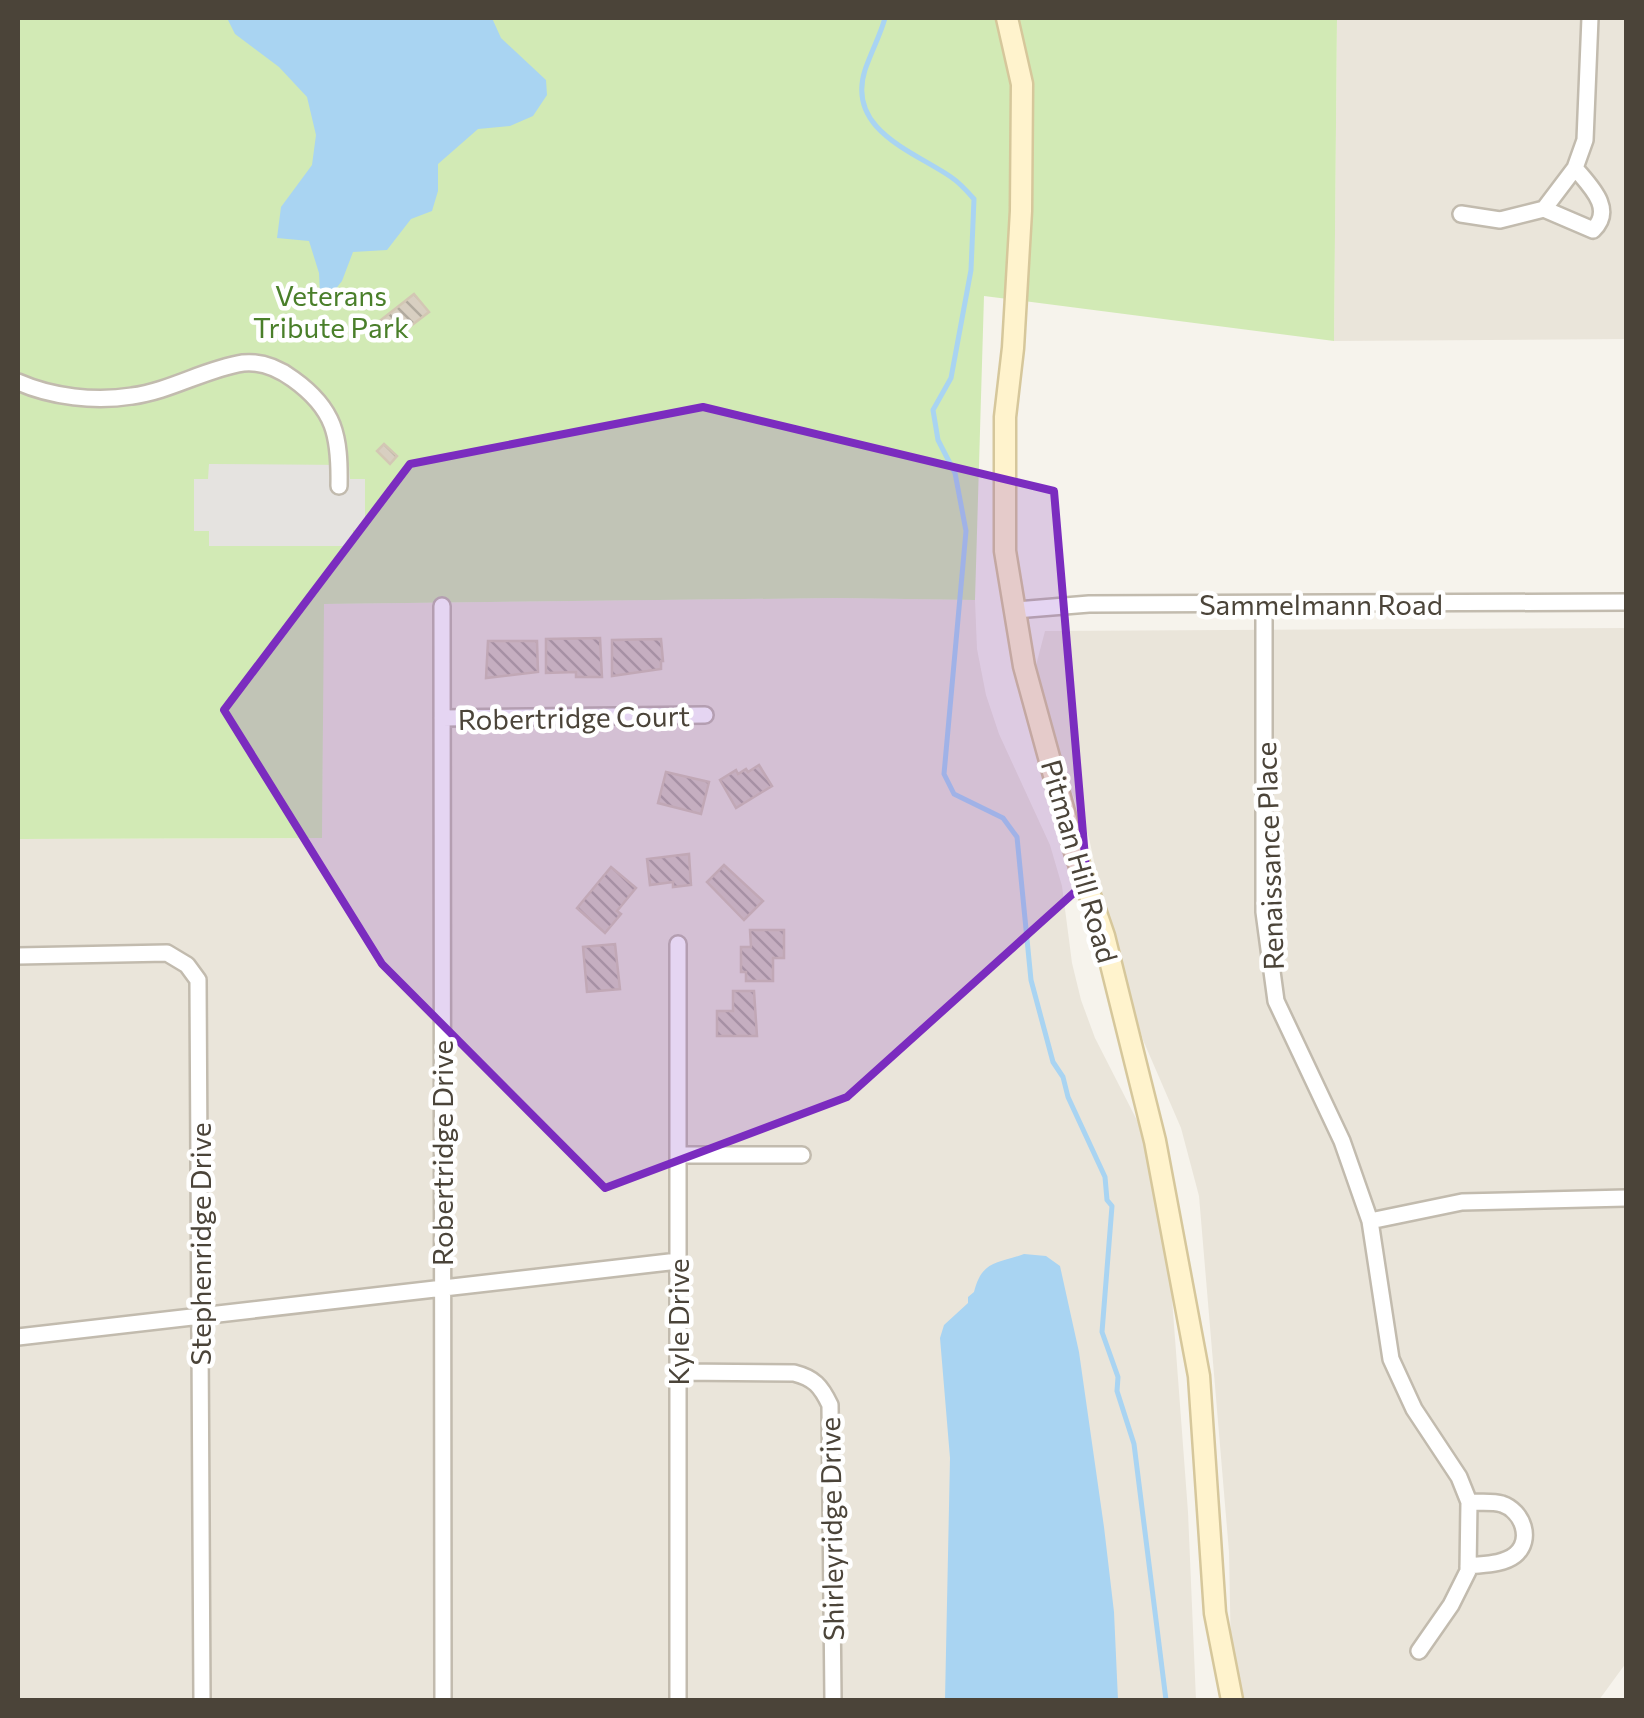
<svg xmlns="http://www.w3.org/2000/svg" width="1644" height="1718" viewBox="0 0 1644 1718" font-family="Commissioner,sans-serif">
  <style>
    .residential { fill: #eae5da }
    .green { fill: #d2eab5 }
    .parking { fill: #e5e3e0 }
    .water { fill: #a9d4f2 }
    .lines { fill: none; stroke-linecap: round; stroke-linejoin: round }
    .stream { stroke: #a9d4f2; stroke-width: 5 }
    .building { fill: url(#building-back-hatch); stroke: #d3c7b4; stroke-width: 2.5 }
    .minor-casing { stroke: #c2bbae; stroke-width: 20 }
    .secondary-casing { stroke: #d6c79b; stroke-width: 25 }
    .minor { stroke: #fff; stroke-width: 15 }
    .secondary { stroke: #fff3cd; stroke-width: 20 }
    .marked { fill: #7b2cbf; fill-opacity: 0.2; stroke: #7b2cbf; stroke-width: 8; stroke-linejoin: round }
    .labels { text-anchor: middle; dominant-baseline: central; stroke-width: 9; stroke-linejoin: round; paint-order: stroke }
    .park-label { font-size: 28px; fill: #4a7f2a; stroke: #fff }
    .street-label { font-size: 28px; fill: #4b4439; stroke: #fff }
  </style>
  <defs>
    <pattern id="building-back-hatch" width="6" height="6" patternUnits="userSpaceOnUse" patternTransform="scale(2.5)"><rect width="6" height="6" fill="#d8cfc1"/><path d="M-1 5l2 2M0 0l6 6M5-1l2 2" fill="none" stroke="#b1aa9e"/></pattern>
  </defs>
  <rect width="100%" height="100%" fill="#f6f3ec"/>
  <path class="residential" d="M 1337,18 L 1626,18 L 1626,339 L 1334,341 Z
    M 837,598 L 975,600 L 977,649 L 986,695 L 999,734 L 1050,845 L 1062,886 L 1072,963 L 1081,1000 L 1095,1038 L 1145,1136 L 1168,1245 L 1188,1512 L 1196,1700 L 18,1700 L 18,839 L 322,838 L 323,604 Z
    M 1626,628 L 1626,1663 L 1599,1700 L 1245,1700 L 1231,1655 L 1229,1552 L 1199,1196 L 1181,1128 L 1143,1040 L 1101,894 L 1089,838 L 1052,739 L 1034,673 L 1045,631 Z"/>
  <path class="green" d="M 18,18 L 1337,18 L 1334,341 L 984,296 L 975,600 L 837,598 L 324,604 L 322,838 L 18,839 Z"/>
  <path class="parking" d="M 209,464 L 349,465 L 350,479 L 365,479 L 365,530 L 353,530 L 353,546 L 209,546 L 209,531 L 194,531 L 194,479 L 208,479 Z"/>
  <path class="water" d="M 227,18 L 492,18 L 501,38 L 546,80 L 547,95 L 533,116 L 510,126 L 478,129 L 438,164 L 438,191 L 432,211 L 411,219 L 387,250 L 353,252 L 342,281 L 330,296 L 320,293 L 319,273 L 309,241 L 277,238 L 281,207 L 312,165 L 316,135 L 307,97 L 279,67 L 235,34 Z
    M 1024,1254 L 1046,1256 L 1060,1266 L 1079,1352 L 1104,1527 L 1114,1612 L 1118,1700 L 945,1700 L 950,1458 L 940,1338 L 944,1325 L 968,1303 L 968,1297 L 974,1292 C 982,1260 997,1264 1024,1254 Z"/>
  <g class="lines">
    <path class="stream" d="M 885,18 C 880,36 871,52 865,70 C 846,130 913,151 951,177 C 960,183 967,191 974,199 L 971,270 L 951,378 L 933,410 L 938,440 L 955,473 L 966,531 L 944,774 L 954,794 L 1003,818 L 1017,837 L 1031,980 L 1053,1062 L 1063,1077 L 1068,1097 L 1105,1177 L 1107,1200 L 1112,1206 L 1102,1332 L 1118,1377 L 1117,1391 L 1134,1444 L 1166,1700"/>
  </g>
  <path class="building" d="M 414,294 L 429,312 L 395,338 L 381,320 Z
    M 384,444 L 397,456 L 390,464 L 377,451 Z
    M 600,638 L 602,677 L 576,677 L 576,672 L 546,673 L 546,639 Z
    M 661,639 L 663,661 L 661,661 L 661,669 L 612,676 L 612,640 Z
    M 488,641 L 537,641 L 538,672 L 486,678 Z
    M 759,765 L 772,786 L 736,808 L 720,780 L 736,770 L 738,774 L 746,769 L 748,772 Z
    M 666,772 L 709,782 L 701,814 L 658,803 Z
    M 689,854 L 691,885 L 673,887 L 673,882 L 650,885 L 647,859 Z
    M 724,865 L 763,901 L 744,920 L 707,882 Z
    M 611,867 L 636,888 L 617,911 L 621,914 L 605,933 L 577,908 Z
    M 750,930 L 784,930 L 784,958 L 773,958 L 773,981 L 746,981 L 746,972 L 741,972 L 741,947 L 751,947 Z
    M 615,944 L 620,989 L 587,992 L 583,947 Z
    M 733,991 L 754,991 L 757,1036 L 717,1036 L 717,1011 L 733,1011 Z"/>
  <g class="lines">
    <defs>
      <path id="minor" d="M 1544,209 L 1593,230 C 1615,209 1590,186 1575,168
        M 1461,214 L 1500,220 L 1544,209 L 1575,168 L 1585,140 L 1590,18
        M 18,382 C 52,397 95,402 132,396 C 170,391 205,369 243,363 C 262,361 278,368 293,379 C 335,409 340,436 339,486
        M 442,606 L 443,1700
        M 1264,606 L 1264,912 L 1276,1001 L 1342,1141 L 1370,1221 L 1391,1359 L 1414,1409 L 1459,1477 L 1469,1502 L 1468,1571 L 1451,1605 L 1419,1651
        M 1015,610 L 1089,604 L 1626,602
        M 442,718 L 705,715
        M 18,956 L 167,953 L 187,965 L 198,980 L 202,1700
        M 678,1155 L 802,1155
        M 1370,1221 L 1462,1202 L 1626,1198
        M 18,1337 L 678,1261
        M 677,1372 L 794,1373 C 814,1378 821,1386 830,1405 L 833,1700
        M 1468,1566 C 1483,1564 1502,1565 1515,1555 C 1533,1540 1523,1511 1502,1504 C 1492,1501 1479,1503 1469,1502
        M 678,1700 L 678,944"/>
      <path id="secondary" d="M 1007,18 L 1022,84 L 1021,211 L 1013,348 L 1005,417 L 1005,551 L 1024,666 L 1075,852 L 1104,936 L 1155,1141 L 1199,1376 L 1215,1613 L 1232,1700"/>
    </defs>
    <use href="#minor" class="minor-casing"/>
    <use href="#secondary" class="secondary-casing"/>
    <use href="#minor" class="minor"/>
    <use href="#secondary" class="secondary"/>
  </g>
  <path class="marked" d="M 703,407 L 1054,491 L 1087,881 L 847,1097 L 605,1188 L 382,964 L 224,710 L 410,464 Z"/>
  <g class="labels">
    <g class="park-label">
      <text x="331" y="295">Veterans<tspan x="331" dy="32">Tribute Park</tspan></text>
    </g>
    <g class="street-label">
      <text x="1321" y="604">Sammelmann Road</text>
      <text transform="translate(574 717) rotate(-1)">Robertridge Court</text>
      <text transform="translate(1269 856) rotate(-92)">Renaissance Place</text>
      <text transform="translate(1080 861) rotate(74)">Pitman Hill Road</text>
      <text transform="translate(442 1153) rotate(-90)">Robertridge Drive</text>
      <text transform="translate(200 1244) rotate(-90)">Stephenridge Drive</text>
      <text transform="translate(678 1322) rotate(-90)">Kyle Drive</text>
      <text transform="translate(831 1529) rotate(-91)">Shirleyridge Drive</text>
    </g>
  </g>
  <rect width="1644" height="1718" fill="none" stroke="#4b4439" stroke-width="40"/>
</svg>
